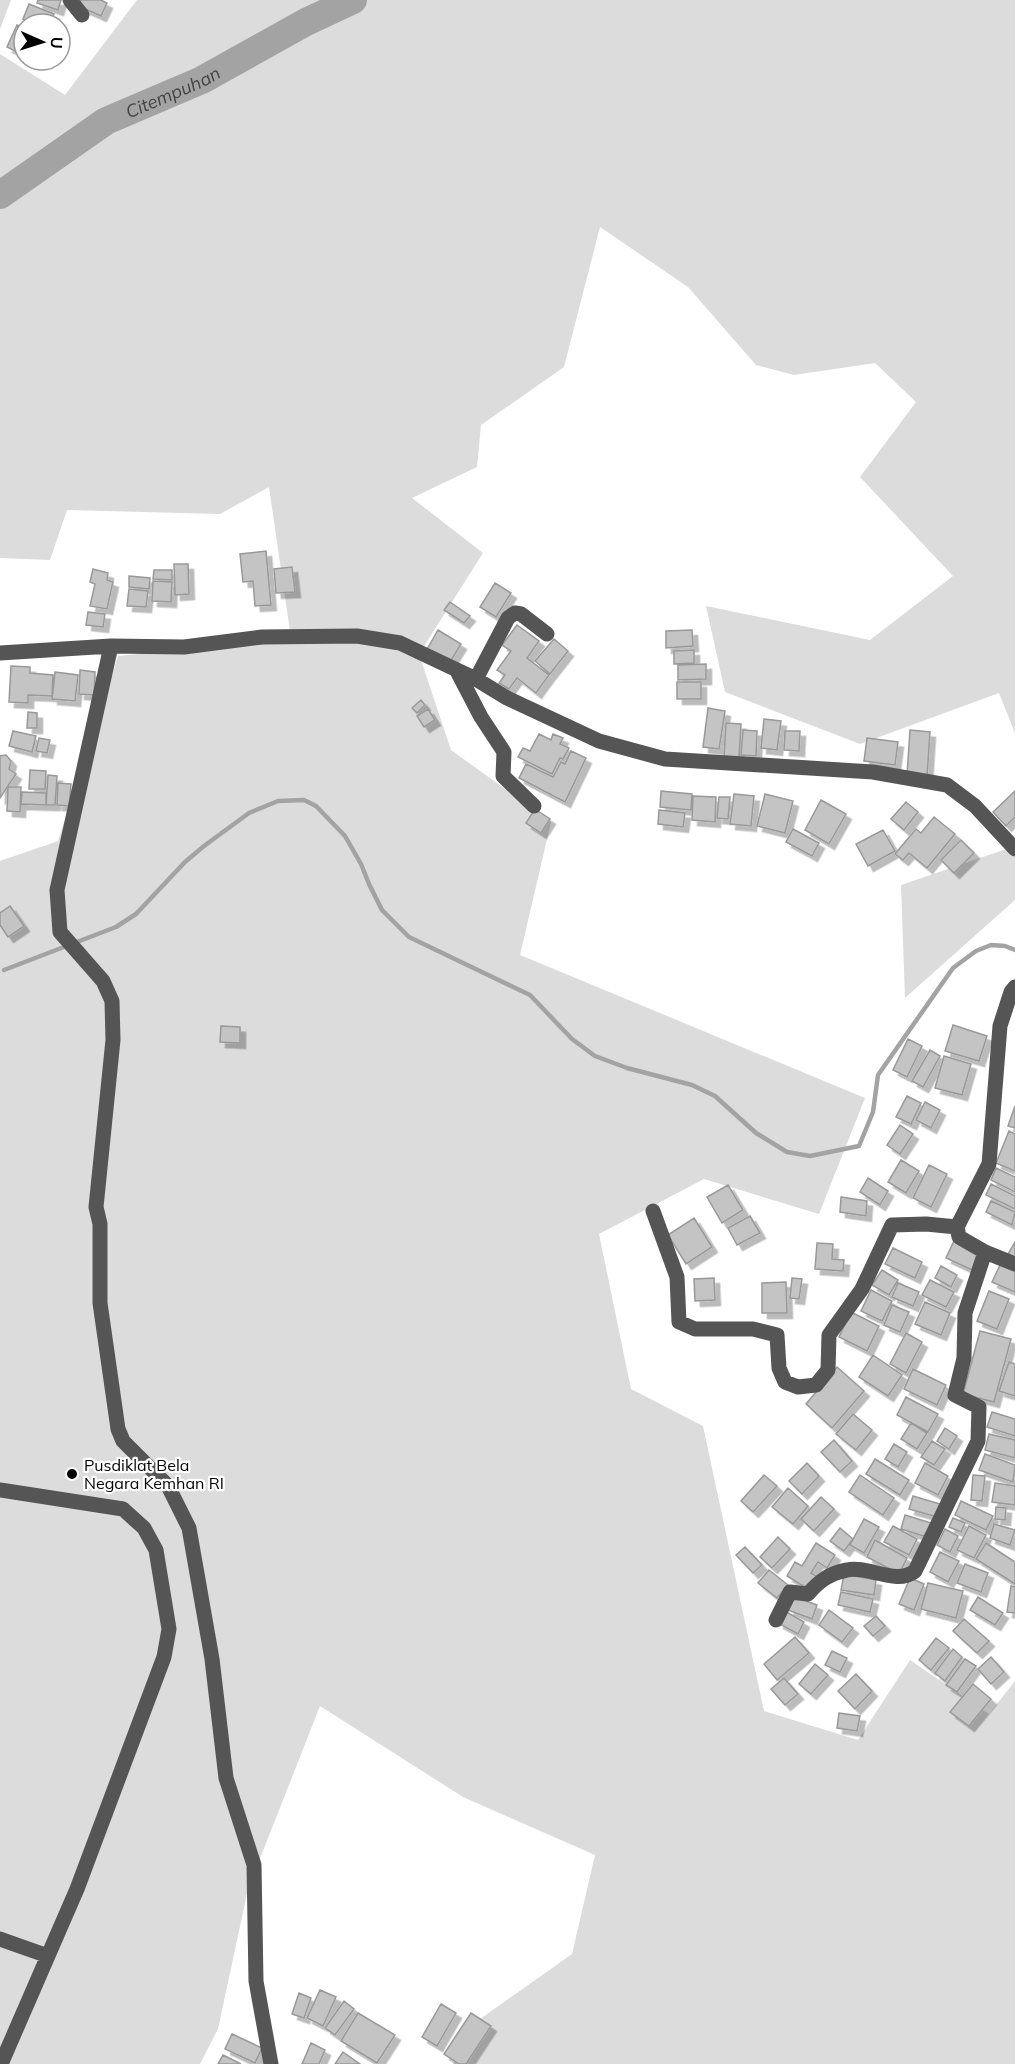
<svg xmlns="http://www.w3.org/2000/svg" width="1015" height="2064" viewBox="0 0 1015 2064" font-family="Mulish,sans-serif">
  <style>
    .green { fill: #dcdcdc }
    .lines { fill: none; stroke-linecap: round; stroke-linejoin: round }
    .stream { stroke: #a3a3a3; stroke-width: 4.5 }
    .river { stroke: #a3a3a3; stroke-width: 28 }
    .building { fill: #c4c4c4; stroke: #999; stroke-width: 1.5; filter: url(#shadow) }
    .minor { stroke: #555; stroke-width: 15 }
    .poi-dot { fill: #000; stroke: #fff; stroke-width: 2 }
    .labels { text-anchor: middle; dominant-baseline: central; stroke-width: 4.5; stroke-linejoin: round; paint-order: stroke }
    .poi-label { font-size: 16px; fill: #000; stroke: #fff; text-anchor: start }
    .water-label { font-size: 18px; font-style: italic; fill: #444; stroke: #fff }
  </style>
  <defs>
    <filter id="shadow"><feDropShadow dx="5.5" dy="5.5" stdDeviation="0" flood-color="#0004"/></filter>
  </defs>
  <rect width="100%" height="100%" fill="#fff"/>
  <path class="green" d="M 0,0 L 11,0 L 0,29 Z
    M 137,0 L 1015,0 L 1015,733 L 999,693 L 860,744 L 725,692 L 706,606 L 870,640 L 953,576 L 860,477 L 916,402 L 875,363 L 794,375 L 756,365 L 688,287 L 600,227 L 564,367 L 481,425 L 477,467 L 412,498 L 483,553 L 419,654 L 451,750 L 551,822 L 520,955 L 865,1098 L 819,1214 L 704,1179 L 599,1234 L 631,1389 L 703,1426 L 764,1711 L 858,1740 L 910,1660 L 989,1714 L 1015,1681 L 1015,2064 L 453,2064 L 480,2019 L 572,1954 L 595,1855 L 463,1797 L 320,1706 L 248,1889 L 218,2029 L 200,2064 L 0,2064 L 0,861 L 58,841 L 118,656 L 291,638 L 269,487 L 220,514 L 67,510 L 50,560 L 0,558 L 0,54 L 65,95 Z
    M 1015,846 L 1015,900 L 905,998 L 901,885 Z"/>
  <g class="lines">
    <path class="stream" d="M 4,970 L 116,927 L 136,914 L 185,862 L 204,846 L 249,813 L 278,801 L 304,800 L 316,806 L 345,836 L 361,864 L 369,884 L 382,910 L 409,937 L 530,995 L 572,1039 L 595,1056 L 627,1068 L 692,1085 L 715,1096 L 756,1133 L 787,1152 L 810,1156 L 859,1146 L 873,1112 L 878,1075 L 953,968 L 976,951 L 991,945 L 1005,946 L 1015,950"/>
    <path class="river" id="s1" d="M 0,195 L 106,121 L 202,80 L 306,22 L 353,0"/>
  </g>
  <path class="building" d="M 38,0 L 61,0 L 58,10 L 37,3 Z
    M 81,0 L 101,0 L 107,3 L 101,16 L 78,6 Z
    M 29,4 L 54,14 L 51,24 L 37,24 L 23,19 Z
    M 17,25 L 24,29 L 24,41 L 19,53 L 7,47 Z
    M 266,551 L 271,605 L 255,606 L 253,581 L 243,582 L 240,554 Z
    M 174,564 L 188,564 L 189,594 L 175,595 Z
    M 292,567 L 295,592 L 276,593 L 274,569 Z
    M 93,569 L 108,573 L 107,580 L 113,582 L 107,609 L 90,606 L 95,584 L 90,582 Z
    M 154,570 L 172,570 L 172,580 L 153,579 Z
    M 129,576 L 150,578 L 149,589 L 129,587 Z
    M 153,581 L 172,582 L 171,602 L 152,601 Z
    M 495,583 L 511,593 L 496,617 L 480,607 Z
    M 129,589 L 148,591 L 146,607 L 127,606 Z
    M 450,602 L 470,616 L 464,623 L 444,610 Z
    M 88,612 L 105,614 L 103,627 L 86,625 Z
    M 517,625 L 539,641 L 527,658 L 549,675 L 536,693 L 517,678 L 509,689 L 499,683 L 505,675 L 497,670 L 511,651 L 502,645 Z
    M 438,630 L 461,644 L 449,664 L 426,651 Z
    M 692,630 L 693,646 L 666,648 L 666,631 Z
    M 554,639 L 568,651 L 550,674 L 535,661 Z
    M 694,650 L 694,663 L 674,664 L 674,651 Z
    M 706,664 L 706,679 L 678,680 L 678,665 Z
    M 11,666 L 30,667 L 30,673 L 53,675 L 52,696 L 28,695 L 28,703 L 9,702 Z
    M 80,670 L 95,672 L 94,695 L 79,694 Z
    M 55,672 L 78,675 L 75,701 L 52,699 Z
    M 677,682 L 701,682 L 701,699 L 677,699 Z
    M 421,700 L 425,705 L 417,713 L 412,708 Z
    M 708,708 L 725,711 L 719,749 L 703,747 Z
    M 428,709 L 435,720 L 424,727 L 417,716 Z
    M 28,712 L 37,713 L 37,728 L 27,728 Z
    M 764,719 L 781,721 L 777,750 L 761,748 Z
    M 726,723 L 741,724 L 739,758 L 724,757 Z
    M 743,730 L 757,731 L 756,756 L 741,755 Z
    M 910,730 L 930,732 L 927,777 L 907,775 Z
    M 13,731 L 36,736 L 32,752 L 9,746 Z
    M 785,731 L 800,731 L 799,751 L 784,750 Z
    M 539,734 L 551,740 L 553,734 L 563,738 L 560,744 L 569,748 L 563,759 L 560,758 L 552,774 L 518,757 L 523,748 L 530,751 Z
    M 39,738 L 50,740 L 47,753 L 36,751 Z
    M 867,738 L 898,742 L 895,765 L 864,761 Z
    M 571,751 L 586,758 L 565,802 L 519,778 L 526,764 L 553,777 L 561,762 L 565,764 Z
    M 6,755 L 11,761 L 9,769 L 16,774 L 0,798 L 0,756 Z
    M 30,770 L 46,771 L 45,789 L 29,789 Z
    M 48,775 L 57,776 L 55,805 L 46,805 Z
    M 58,783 L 71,784 L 69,806 L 57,805 Z
    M 8,787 L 21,787 L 20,812 L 7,811 Z
    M 661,791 L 692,794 L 691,810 L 660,807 Z
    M 1015,791 L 1015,817 L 1006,826 L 993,812 Z
    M 22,792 L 46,793 L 46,805 L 21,804 Z
    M 734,794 L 754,796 L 751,826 L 730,824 Z
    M 765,794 L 793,801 L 785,833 L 757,826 Z
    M 693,796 L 716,797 L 715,822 L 692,820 Z
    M 719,797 L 730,797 L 728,819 L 717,818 Z
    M 821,800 L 846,814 L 829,844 L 805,830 Z
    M 906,802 L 918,812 L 904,830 L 891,819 Z
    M 535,809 L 550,819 L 541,833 L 526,823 Z
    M 659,810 L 685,813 L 683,827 L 658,824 Z
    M 934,817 L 955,834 L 927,868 L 909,853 L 903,860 L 895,854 L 916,829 L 921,833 Z
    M 793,829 L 819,843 L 812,856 L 786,842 Z
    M 883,830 L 895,851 L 868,866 L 856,844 Z
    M 961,840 L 974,853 L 954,873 L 941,860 Z
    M 10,906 L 24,926 L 8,937 L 0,925 L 0,913 Z
    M 953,1025 L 987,1036 L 979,1061 L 945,1051 Z
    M 221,1026 L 240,1027 L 240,1043 L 220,1042 Z
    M 908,1039 L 922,1046 L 907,1077 L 893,1070 Z
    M 930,1050 L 940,1056 L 923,1087 L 912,1081 Z
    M 944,1056 L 971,1064 L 962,1095 L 935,1088 Z
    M 907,1096 L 921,1103 L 911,1124 L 896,1117 Z
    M 925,1102 L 940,1110 L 931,1128 L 916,1120 Z
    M 1015,1106 L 1015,1128 L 1008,1126 Z
    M 900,1125 L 913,1134 L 900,1154 L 887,1145 Z
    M 1009,1131 L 1015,1134 L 1015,1171 L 996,1163 Z
    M 901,1160 L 919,1171 L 906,1193 L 888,1182 Z
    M 929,1165 L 947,1174 L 931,1207 L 913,1198 Z
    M 996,1168 L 1015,1177 L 1015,1192 L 991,1180 Z
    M 868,1178 L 888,1191 L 880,1205 L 860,1192 Z
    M 991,1184 L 1015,1196 L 1015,1209 L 986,1195 Z
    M 728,1185 L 743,1210 L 722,1223 L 707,1197 Z
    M 841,1197 L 867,1201 L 866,1216 L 840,1212 Z
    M 991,1201 L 1015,1212 L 1012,1225 L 986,1212 Z
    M 750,1216 L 760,1233 L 737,1245 L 728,1228 Z
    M 694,1218 L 712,1247 L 686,1264 L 668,1235 Z
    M 954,1241 L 979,1252 L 972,1270 L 946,1258 Z
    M 1015,1242 L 1015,1258 L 1008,1254 Z
    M 817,1243 L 833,1244 L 832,1259 L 844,1260 L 843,1271 L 815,1269 Z
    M 893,1248 L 922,1262 L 915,1278 L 885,1264 Z
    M 1001,1263 L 1015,1269 L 1015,1292 L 992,1282 Z
    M 941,1266 L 957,1275 L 951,1287 L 935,1278 Z
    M 882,1270 L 898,1280 L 889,1295 L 872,1285 Z
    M 714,1278 L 715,1300 L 695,1301 L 694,1279 Z
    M 792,1278 L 802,1279 L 799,1299 L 790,1298 Z
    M 930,1280 L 954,1292 L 946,1307 L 922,1295 Z
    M 786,1282 L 787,1313 L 762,1313 L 762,1283 Z
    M 898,1283 L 919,1292 L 913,1306 L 892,1297 Z
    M 871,1290 L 892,1301 L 882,1321 L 861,1311 Z
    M 989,1291 L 1009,1299 L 997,1329 L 977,1321 Z
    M 925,1302 L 950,1313 L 941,1335 L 915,1324 Z
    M 892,1305 L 909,1312 L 900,1332 L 884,1325 Z
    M 851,1312 L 879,1326 L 867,1351 L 839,1337 Z
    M 980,1331 L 1011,1339 L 994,1402 L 963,1394 Z
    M 906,1333 L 922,1342 L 906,1373 L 890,1364 Z
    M 873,1355 L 902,1375 L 888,1396 L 859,1377 Z
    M 1009,1362 L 1015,1364 L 1015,1396 L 999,1391 Z
    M 837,1367 L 864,1391 L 832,1428 L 806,1404 Z
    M 913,1369 L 946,1385 L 937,1405 L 904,1389 Z
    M 906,1397 L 938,1414 L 928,1432 L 897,1415 Z
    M 992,1412 L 1015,1419 L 1015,1436 L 987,1427 Z
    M 853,1414 L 872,1430 L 856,1450 L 836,1434 Z
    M 911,1423 L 927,1433 L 917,1449 L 901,1439 Z
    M 945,1428 L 957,1436 L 949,1449 L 937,1441 Z
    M 989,1434 L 1015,1440 L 1015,1458 L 985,1450 Z
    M 834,1440 L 852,1461 L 840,1472 L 821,1452 Z
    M 932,1441 L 945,1449 L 934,1465 L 921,1457 Z
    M 894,1444 L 907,1452 L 898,1467 L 885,1459 Z
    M 985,1454 L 1015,1465 L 1013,1482 L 979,1470 Z
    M 875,1459 L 909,1480 L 900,1495 L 866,1474 Z
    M 807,1463 L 819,1476 L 802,1494 L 789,1481 Z
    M 925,1463 L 948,1476 L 938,1495 L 915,1483 Z
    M 764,1475 L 777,1486 L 753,1512 L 741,1501 Z
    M 860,1475 L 894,1498 L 883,1515 L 849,1492 Z
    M 973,1475 L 985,1476 L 982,1501 L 971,1500 Z
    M 995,1483 L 1015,1486 L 1015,1505 L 992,1502 Z
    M 788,1488 L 808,1506 L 793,1524 L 772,1507 Z
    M 913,1496 L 940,1504 L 937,1517 L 909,1509 Z
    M 821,1497 L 834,1509 L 814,1531 L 801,1519 Z
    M 961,1501 L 993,1516 L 986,1530 L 955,1515 Z
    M 996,1507 L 1006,1508 L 1005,1520 L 995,1519 Z
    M 905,1515 L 931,1523 L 927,1537 L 901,1529 Z
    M 953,1518 L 965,1523 L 961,1532 L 949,1527 Z
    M 864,1519 L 879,1527 L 864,1553 L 850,1545 Z
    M 994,1524 L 1015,1530 L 1010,1545 L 990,1538 Z
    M 893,1526 L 917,1539 L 909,1555 L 884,1542 Z
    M 969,1526 L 986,1535 L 974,1558 L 957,1550 Z
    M 840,1528 L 853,1539 L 844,1551 L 830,1541 Z
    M 945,1529 L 958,1536 L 950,1552 L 937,1545 Z
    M 778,1537 L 790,1549 L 772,1568 L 760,1557 Z
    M 875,1540 L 907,1558 L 899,1574 L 867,1557 Z
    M 816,1543 L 835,1555 L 827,1568 L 818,1562 L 811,1573 L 816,1576 L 808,1589 L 787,1576 L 795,1562 L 802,1566 Z
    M 986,1543 L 1015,1562 L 1015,1584 L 976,1559 Z
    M 745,1547 L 762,1565 L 753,1573 L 736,1555 Z
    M 940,1552 L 959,1561 L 948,1582 L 930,1572 Z
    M 965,1564 L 988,1573 L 981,1592 L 957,1583 Z
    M 769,1570 L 788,1585 L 777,1598 L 758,1583 Z
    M 844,1574 L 876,1580 L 874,1595 L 841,1590 Z
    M 910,1578 L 924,1584 L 914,1610 L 899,1604 Z
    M 928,1583 L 963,1591 L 956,1618 L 921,1609 Z
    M 1011,1586 L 1015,1587 L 1015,1613 L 1007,1612 Z
    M 841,1592 L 873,1599 L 870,1612 L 838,1605 Z
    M 793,1596 L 817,1605 L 812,1619 L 788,1610 Z
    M 978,1597 L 1003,1613 L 995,1625 L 970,1610 Z
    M 829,1610 L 853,1628 L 842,1642 L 819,1625 Z
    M 785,1611 L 804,1622 L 798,1634 L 778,1623 Z
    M 876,1616 L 885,1626 L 873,1636 L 864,1626 Z
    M 964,1619 L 989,1641 L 977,1653 L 953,1631 Z
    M 795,1637 L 809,1653 L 777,1680 L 764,1664 Z
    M 936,1638 L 949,1648 L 931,1670 L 919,1660 Z
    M 953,1649 L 962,1657 L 945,1681 L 935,1673 Z
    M 832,1651 L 847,1658 L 840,1672 L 825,1665 Z
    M 991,1657 L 1004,1672 L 991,1684 L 978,1669 Z
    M 965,1659 L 976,1666 L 957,1692 L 946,1685 Z
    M 815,1664 L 828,1675 L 811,1694 L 799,1684 Z
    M 856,1674 L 872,1691 L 855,1709 L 838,1691 Z
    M 784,1678 L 798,1694 L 785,1705 L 771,1689 Z
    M 973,1684 L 991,1699 L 969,1726 L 950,1712 Z
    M 839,1713 L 860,1716 L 857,1731 L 837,1728 Z
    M 320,1990 L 336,1997 L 323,2026 L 307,2018 Z
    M 299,1993 L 311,1998 L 304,2018 L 292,2014 Z
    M 344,2001 L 354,2009 L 335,2035 L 325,2028 Z
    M 441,2004 L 456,2013 L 437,2046 L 422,2037 Z
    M 358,2013 L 395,2035 L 377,2063 L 341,2041 Z
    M 471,2013 L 491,2026 L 466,2064 L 459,2064 L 444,2054 Z
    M 232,2034 L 262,2048 L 255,2063 L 225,2049 Z
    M 311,2043 L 325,2050 L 319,2064 L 302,2064 Z
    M 343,2052 L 360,2064 L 335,2064 Z
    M 223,2055 L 241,2064 L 218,2064 Z"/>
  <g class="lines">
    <path class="minor" d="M 70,0 L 82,15
      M 111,646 L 57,890 L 60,932 L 103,981 L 112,1001 L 113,1040 L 96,1207 L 100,1224 L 100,1303 L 118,1429 L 123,1441 L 168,1486 L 189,1528 L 212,1659 L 226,1778 L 254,1865 L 256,1981 L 271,2064
      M 0,653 L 111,646 L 184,647 L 262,637 L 357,636 L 400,643 L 476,679 L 507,698 L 599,741 L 665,759 L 873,772 L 947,785 L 975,806 L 1015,849
      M 457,671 L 481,717 L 504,752 L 503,776 L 534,806
      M 476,679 L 508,618 L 515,613 L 521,614 L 547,634
      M 653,1211 L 677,1277 L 679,1322 L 695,1329 L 753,1329 L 777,1335 L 779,1368 L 785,1382 L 798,1387 L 816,1385 L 828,1370 L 829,1335 L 862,1289 L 892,1225 L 926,1224 L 957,1227 L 989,1164 L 1000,1026 L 1011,992 L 1015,987
      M 957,1227 L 959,1237 L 985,1252 L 1015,1264
      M 0,1490 L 123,1509 L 144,1528 L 156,1550 L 169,1629 L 164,1657 L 77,1889 L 1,2064
      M 776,1620 L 790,1592 L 808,1594 C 819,1581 830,1573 847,1570 C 868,1565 896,1586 915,1571 L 978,1441 L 979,1407 L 955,1395 L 964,1358 L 965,1313 L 985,1252
      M 0,1939 L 48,1956"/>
  </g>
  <circle class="poi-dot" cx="72" cy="1474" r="6"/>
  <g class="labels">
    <g class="poi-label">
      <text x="84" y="1465">Pusdiklat Bela<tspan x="84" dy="18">Negara Kemhan RI</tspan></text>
    </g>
    <g class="water-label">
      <text stroke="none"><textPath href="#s1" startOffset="202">Citempuhan</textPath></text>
    </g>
  </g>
  <g transform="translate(42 42) rotate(93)"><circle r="28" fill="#ffffff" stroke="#999999" stroke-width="1.5"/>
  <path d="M0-4.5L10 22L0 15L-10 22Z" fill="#000000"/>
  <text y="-9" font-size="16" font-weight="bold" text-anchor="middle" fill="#000000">U</text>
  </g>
</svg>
